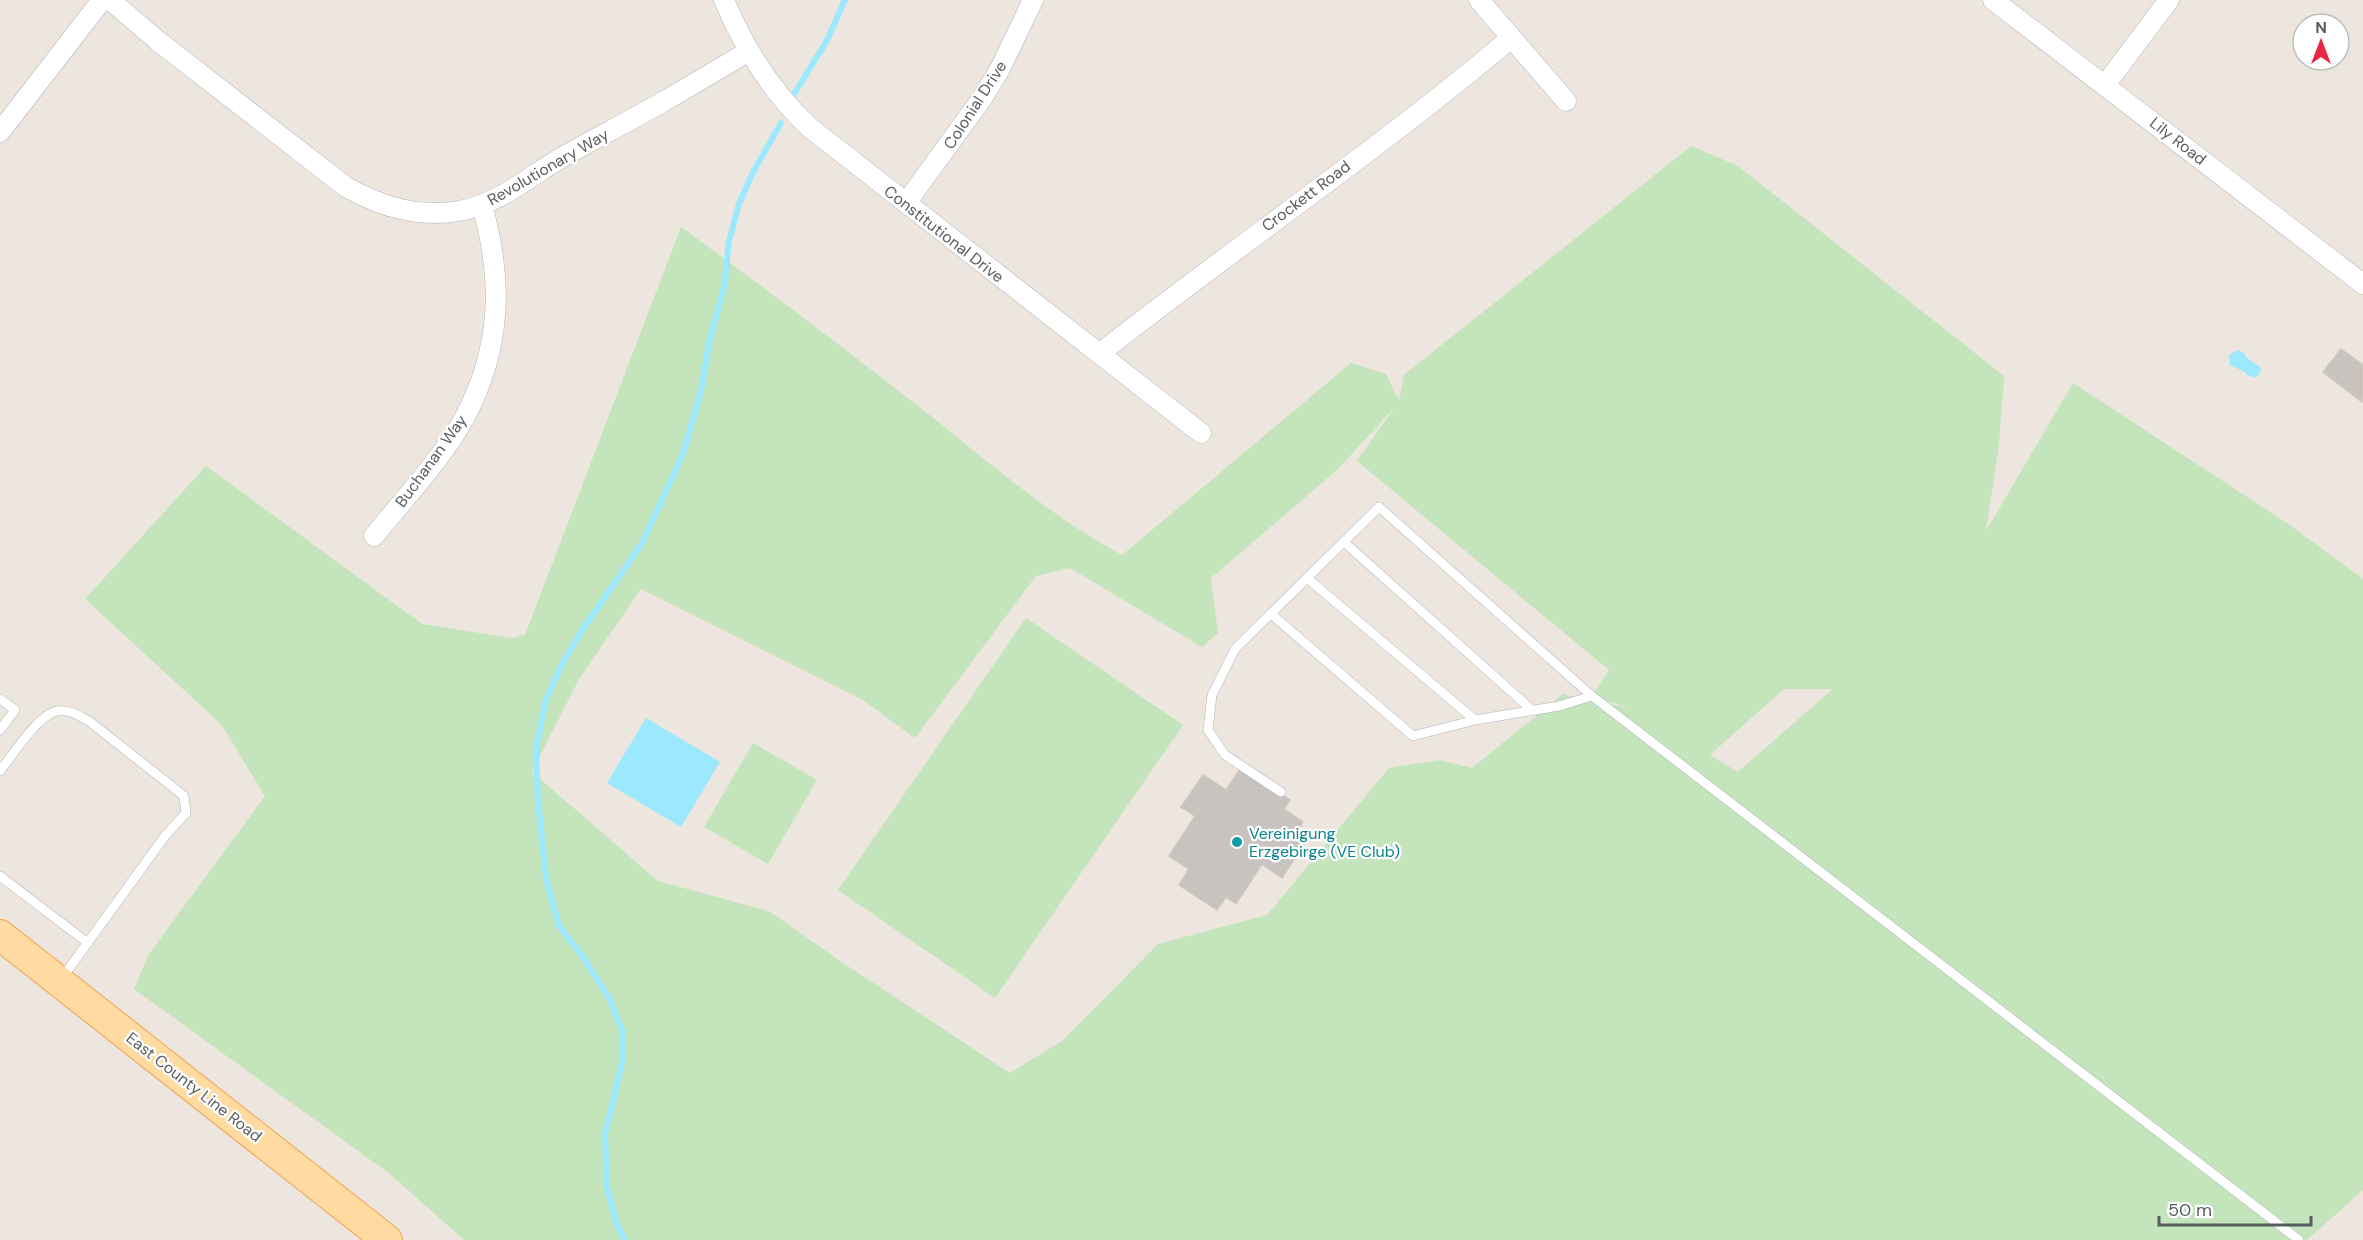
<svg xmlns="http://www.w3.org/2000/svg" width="2363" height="1240" viewBox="0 0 2363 1240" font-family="'DM Sans',sans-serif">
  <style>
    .green { fill: #c4e4bb; fill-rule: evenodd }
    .water { fill: #9ce9ff }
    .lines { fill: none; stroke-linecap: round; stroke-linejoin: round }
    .stream { stroke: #9ce9ff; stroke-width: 6 }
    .building { fill: #c8c3be; stroke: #d0c6be; stroke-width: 1.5 }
    .lane-casing { stroke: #b0b4b7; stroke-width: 10 }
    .street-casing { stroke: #b0b4b7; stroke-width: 21 }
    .primary-casing { stroke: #f1a253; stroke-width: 32 }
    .lane { stroke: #fff; stroke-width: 9 }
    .street { stroke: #fff; stroke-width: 20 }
    .primary { stroke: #ffdba1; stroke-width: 30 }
    .culture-dot { fill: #0f9aa8; stroke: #fff; stroke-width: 2 }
    .labels { text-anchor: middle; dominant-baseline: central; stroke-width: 4.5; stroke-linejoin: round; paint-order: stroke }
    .street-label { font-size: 16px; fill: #585e60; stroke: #fff }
    .culture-label { font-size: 16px; fill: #0d838f; stroke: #fff; text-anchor: start }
  </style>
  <rect width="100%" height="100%" fill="#ece6df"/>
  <path class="green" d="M 1691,146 L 1738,166 L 2004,376 L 1999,445 L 1986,531 L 2073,383 L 2287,523 L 2363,579 L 2363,1190 L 2307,1240 L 464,1240 L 390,1174 L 134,989 L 149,954 L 265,796 L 221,724 L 85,599 L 206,466 L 422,624 L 511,638 L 525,635 L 681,227 C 766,289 849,352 931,416 C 992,465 1053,518 1122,555 L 1351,363 L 1386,374 L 1399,401 L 1404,375 ZM 1394,408 L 1357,461 L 1609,670 L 1592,696 L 1632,709 L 1563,694 L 1472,768 L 1439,760 L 1389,768 L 1267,915 L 1158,944 L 1062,1041 L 1010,1073 L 843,963 L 769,911 L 658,881 L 532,772 L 579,679 L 641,589 L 863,700 L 915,738 L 1036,576 L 1070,568 L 1202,647 L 1218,633 L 1211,578 L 1337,470 ZM 1784,689 L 1833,689 L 1738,772 L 1710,755 Z
    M 1026,618 L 1183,725 L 995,998 L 838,890 Z
    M 753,743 L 817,780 L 768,864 L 704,827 Z"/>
  <path class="water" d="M 2238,350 L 2244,353 L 2247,358 L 2260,367 L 2261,371 L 2256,378 L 2247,375 L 2245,372 L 2230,365 L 2229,355 Z
    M 646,718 L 720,762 L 681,827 L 607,783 Z"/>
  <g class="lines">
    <path class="stream" d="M 794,94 L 826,42 L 845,0
      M 625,1240 L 616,1223 L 607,1187 L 605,1134 L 622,1063 L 622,1030 L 609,998 L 583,957 L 559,926 L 546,878 L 538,801 L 536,748 L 546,699 L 562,664 L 581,632 L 642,543 L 683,454 L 701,391 L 709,343 L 724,287 L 729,241 L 739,204 L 752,174 L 781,123"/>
  </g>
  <path class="building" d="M 2341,349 L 2363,365 L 2362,402 L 2323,372 Z
    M 1241,768 L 1290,800 L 1284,809 L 1303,822 L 1292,838 L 1303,846 L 1282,878 L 1262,864 L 1236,904 L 1226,897 L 1217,910 L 1179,885 L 1189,869 L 1169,856 L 1195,816 L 1181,807 L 1203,775 L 1226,790 Z"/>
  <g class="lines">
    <defs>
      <path id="lane" d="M 1344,542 L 1532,710
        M 1307,578 L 1475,720
        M 1271,614 L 1413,736 L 1475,720 L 1559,706 L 1592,696
        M 0,699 L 15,710 L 0,730
        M 0,771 C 12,756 39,713 58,711 C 69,709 79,716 89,721 L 184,796 L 186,813 L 165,836 L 62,978
        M 1281,792 L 1225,755 L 1208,730 L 1212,695 L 1235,649 L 1379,507 L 1592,696 L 2299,1240
        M 0,876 L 88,943"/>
      <path id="street" d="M 110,0 L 158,41 L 346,187 C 382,207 418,218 459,211 C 496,205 528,178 559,159 C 592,140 626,123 659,104 C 689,87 719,69 749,51
        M 724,0 C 744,48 771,91 809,127 L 1201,433
        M 1479,0 L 1566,101
        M 1993,0 L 2363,284
        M 2105,85 L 2169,0
        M 0,132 L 102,0
        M 906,203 L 983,97 L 1000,69 L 1033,0
        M 1099,354 C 1235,247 1380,149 1511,38
        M 374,536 C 403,500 444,456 465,417 C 502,346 503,280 482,205"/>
      <path id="primary" d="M 0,935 L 387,1240"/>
    </defs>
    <use href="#lane" class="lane-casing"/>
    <use href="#street" class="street-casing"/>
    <use href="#primary" class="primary-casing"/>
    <use href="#lane" class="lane"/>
    <use href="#street" class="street"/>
    <use href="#primary" class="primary"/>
  </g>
  <circle class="culture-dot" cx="1237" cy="842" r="6"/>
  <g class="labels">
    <g class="street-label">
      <text transform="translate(975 105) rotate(-57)">Colonial Drive</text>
      <text transform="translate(2178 141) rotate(38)">Lily Road</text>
      <text transform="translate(548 167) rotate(-30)">Revolutionary Way</text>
      <text transform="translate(1306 196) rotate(-37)">Crockett Road</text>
      <text transform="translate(944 234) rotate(38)">Constitutional Drive</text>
      <text transform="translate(431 461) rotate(-54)">Buchanan Way</text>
      <text transform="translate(194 1087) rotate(38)">East County Line Road</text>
    </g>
    <g class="culture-label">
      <text x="1249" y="833">Vereinigung<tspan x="1249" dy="18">Erzgebirge (VE Club)</tspan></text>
    </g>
  </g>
  <g transform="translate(2321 42)"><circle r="28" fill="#ffffff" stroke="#bcbfbf" stroke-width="1.5"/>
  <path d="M0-4.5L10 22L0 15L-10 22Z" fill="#e82843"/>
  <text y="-9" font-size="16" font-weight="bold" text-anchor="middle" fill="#585e60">N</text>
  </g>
  <path d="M2159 1216v9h152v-9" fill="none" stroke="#585e60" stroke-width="3"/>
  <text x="2168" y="1216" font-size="18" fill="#585e60" stroke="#ffffff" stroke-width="4.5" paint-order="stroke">50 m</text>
</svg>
